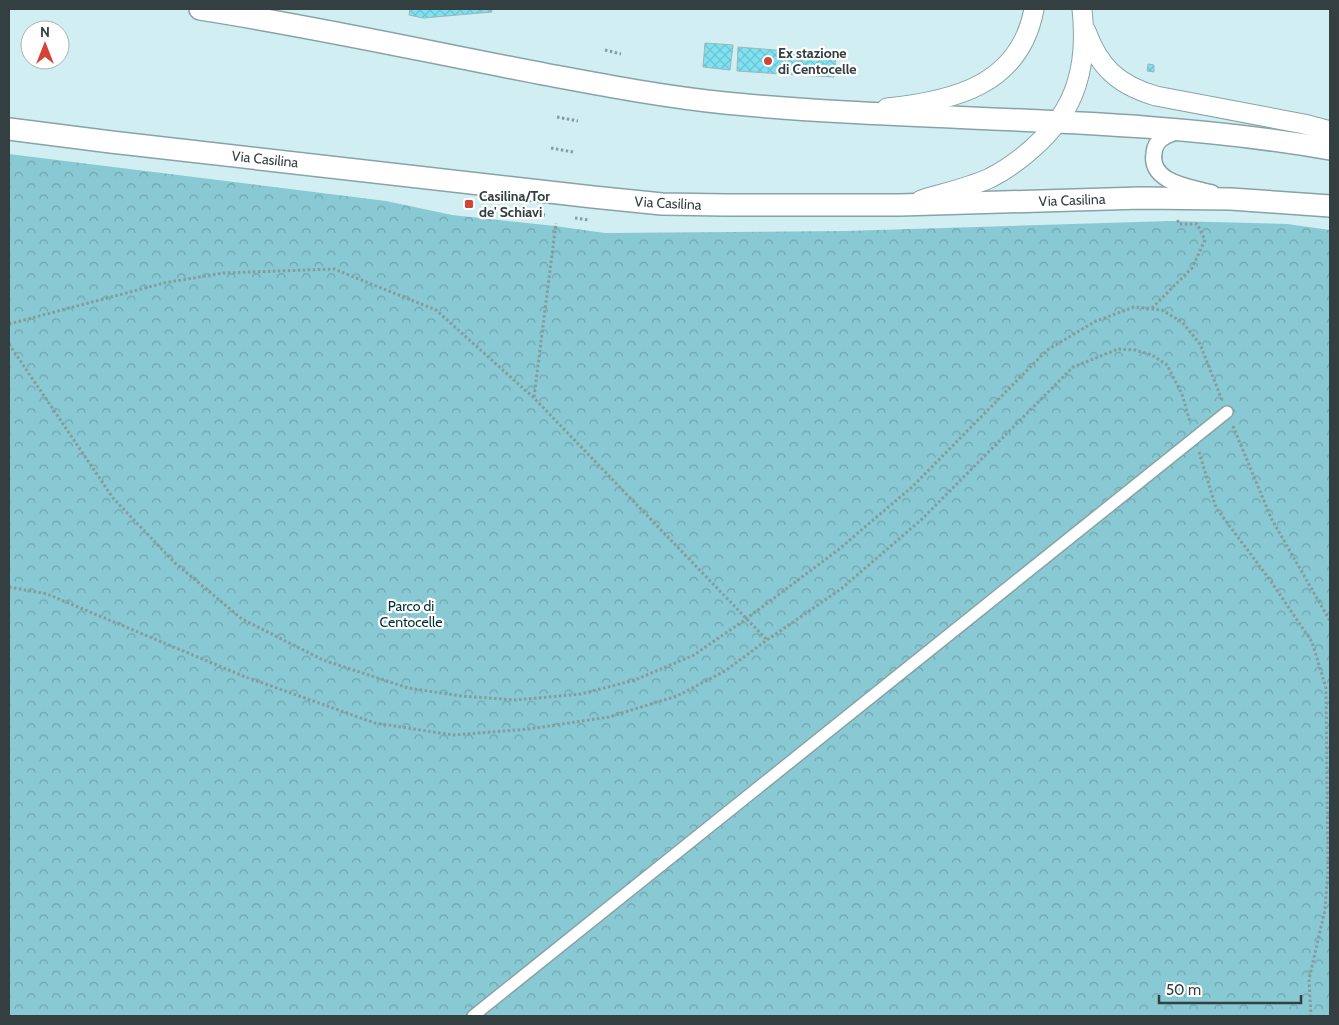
<svg xmlns="http://www.w3.org/2000/svg" width="1339" height="1025" viewBox="0 0 1339 1025" font-family="Cabin,sans-serif">
  <style>
    .park { fill: url(#park-crowns) }
    .building { fill: url(#building-cross-hatch); stroke: #9ab6ba }
    .lines { fill: none; stroke-linecap: round; stroke-linejoin: round }
    .pedestrian-casing { stroke: #87a3a7; stroke-width: 14 }
    .minor-casing { stroke: #87a3a7; stroke-width: 18 }
    .tertiary-casing { stroke: #87a3a7; stroke-width: 21 }
    .secondary-casing { stroke: #87a3a7; stroke-width: 24 }
    .path { stroke: #869b9e; stroke-width: 3; stroke-dasharray: 2.5 2.5; stroke-linecap: butt }
    .pedestrian { stroke: #fff; stroke-width: 11 }
    .minor { stroke: #fff; stroke-width: 15 }
    .tertiary { stroke: #fff; stroke-width: 19 }
    .secondary { stroke: #fff; stroke-width: 21 }
    .poi-dot { fill: #d14436; stroke: #fff; stroke-width: 2 }
    .labels { text-anchor: middle; dominant-baseline: central; stroke-width: 4.5; stroke-linejoin: round; paint-order: stroke }
    .poi-label { font-size: 14px; font-weight: bold; fill: #333f41; stroke: #fff; text-anchor: start }
    .street-label { font-size: 14px; fill: #333f41; stroke: #fff }
    .park-label { font-size: 14px; fill: #003037; stroke: #fff }
  </style>
  <defs>
    <pattern id="park-crowns" width="20" height="18" patternUnits="userSpaceOnUse" patternTransform="scale(1.25)"><rect width="20" height="18" fill="#89c9d3"/><path d="M2 6a3 3 0 1 1 6 0M12 15a3 3 0 1 1 6 0" fill="none" stroke="#71a5ad"/></pattern>
    <pattern id="building-cross-hatch" width="8" height="8" patternUnits="userSpaceOnUse" patternTransform="scale(1.25)"><rect width="8" height="8" fill="#7fe2f2"/><path d="M0 0l8 8M0 8l8-8" fill="none" stroke="#6ec3d1"/></pattern>
  </defs>
  <rect width="100%" height="100%" fill="#d1eef3"/>
  <path class="park" d="M 9,154 L 386,201 L 452,215 L 555,226 L 605,233 L 845,231 L 1170,221 L 1287,224 L 1330,230 L 1330,1016 L 9,1016 Z"/>
  <path class="building" d="M 410,9 L 491,9 L 492,12 L 423,18 L 409,15 Z
    M 705,43 L 733,45 L 730,70 L 703,67 Z
    M 738,47 L 799,52 L 797,75 L 737,71 Z
    M 799,52 L 836,54 L 834,77 L 797,75 Z
    M 1148,64 L 1154,65 L 1154,72 L 1147,71 Z"/>
  <g class="lines">
    <defs>
      <path id="pedestrian" d="M 473,1016 L 1227,412"/>
      <path id="minor" d="M 1179,131 C 1167,135 1155,139 1154,153 C 1149,183 1191,187 1212,193"/>
      <path id="tertiary" d="M 1086,31 C 1099,67 1118,85 1156,96 L 1304,124 L 1330,131
        M 887,108 C 954,101 1020,85 1034,9
        M 921,200 C 944,193 968,188 990,178 C 1006,170 1021,159 1034,147 C 1077,109 1088,65 1082,9"/>
      <path id="secondary" d="M 200,9 C 317,27 433,53 549,75 C 608,86 666,97 725,103 C 926,123 1131,114 1330,149
        M 9,129 L 111,142 L 593,197 L 662,204 L 725,205 L 900,205 L 1141,198 L 1231,199 L 1330,206"/>
    </defs>
    <use href="#pedestrian" class="pedestrian-casing"/>
    <use href="#minor" class="minor-casing"/>
    <use href="#tertiary" class="tertiary-casing"/>
    <use href="#secondary" class="secondary-casing"/>
    <path class="path" d="M 605,50 L 621,54
      M 557,117 L 578,121
      M 551,148 L 573,152
      M 529,213 L 545,215
      M 575,218 L 589,220
      M 1152,308 L 1192,268 L 1205,240 L 1197,224 L 1179,224 L 1177,219
      M 9,324 L 164,283 L 223,273 L 334,269 L 436,310 L 534,398 L 767,640
      M 9,344 L 113,498 L 175,563 L 242,619 L 323,660 L 408,688 L 461,696 L 516,700 L 581,694 L 635,680 L 694,655 L 746,619 L 838,550 L 912,487 L 1047,350 L 1096,321 L 1134,307 L 1162,310 L 1182,322 L 1200,344 L 1222,400
      M 534,397 L 556,223
      M 1233,426 L 1271,518 L 1330,621
      M 1199,452 L 1216,508 L 1270,580 L 1312,642 L 1326,688 L 1328,872 L 1325,910 L 1309,979 L 1311,1016
      M 9,587 L 47,594 L 243,676 L 375,723 L 453,735 L 529,729 L 609,717 L 677,696 L 725,671 L 767,640 L 841,589 L 922,519 L 1073,367 L 1118,349 L 1135,350 L 1152,355 L 1167,365 L 1182,394 L 1190,422"/>
    <use href="#pedestrian" class="pedestrian"/>
    <use href="#minor" class="minor"/>
    <use href="#tertiary" class="tertiary"/>
    <use href="#secondary" class="secondary"/>
  </g>
  <g class="poi-dot">
    <circle cx="768" cy="61" r="5"/>
    <rect x="464" y="199" width="10" height="10" rx="2.5"/>
  </g>
  <g class="labels">
    <g class="poi-label">
      <text x="778" y="53">Ex stazione<tspan x="778" dy="16">di Centocelle</tspan></text>
      <text x="479" y="196">Casilina/Tor<tspan x="479" dy="16">de' Schiavi</tspan></text>
    </g>
    <g class="street-label">
      <text transform="translate(265 159) rotate(6)">Via Casilina</text>
      <text transform="translate(1072 200) rotate(-2)">Via Casilina</text>
      <text transform="translate(668 203) rotate(3)">Via Casilina</text>
    </g>
    <g class="park-label">
      <text x="411" y="606">Parco di<tspan x="411" dy="16">Centocelle</tspan></text>
    </g>
  </g>
  <rect width="1339" height="1025" fill="none" stroke="#333f41" stroke-width="20"/>
  <g transform="translate(45 45)"><circle r="24" fill="#ffffff" stroke="#adb2b3"/>
  <path d="M0-4L9 19L0 12L-9 19Z" fill="#d14436"/>
  <text y="-8" font-size="14" font-weight="bold" text-anchor="middle" fill="#333f41">N</text>
  </g>
  <path d="M1159 995v8h142v-8" fill="none" stroke="#333f41" stroke-width="2.5"/>
  <text x="1166" y="995" font-size="15" fill="#333f41" stroke="#ffffff" stroke-width="4" paint-order="stroke">50 m</text>
</svg>
